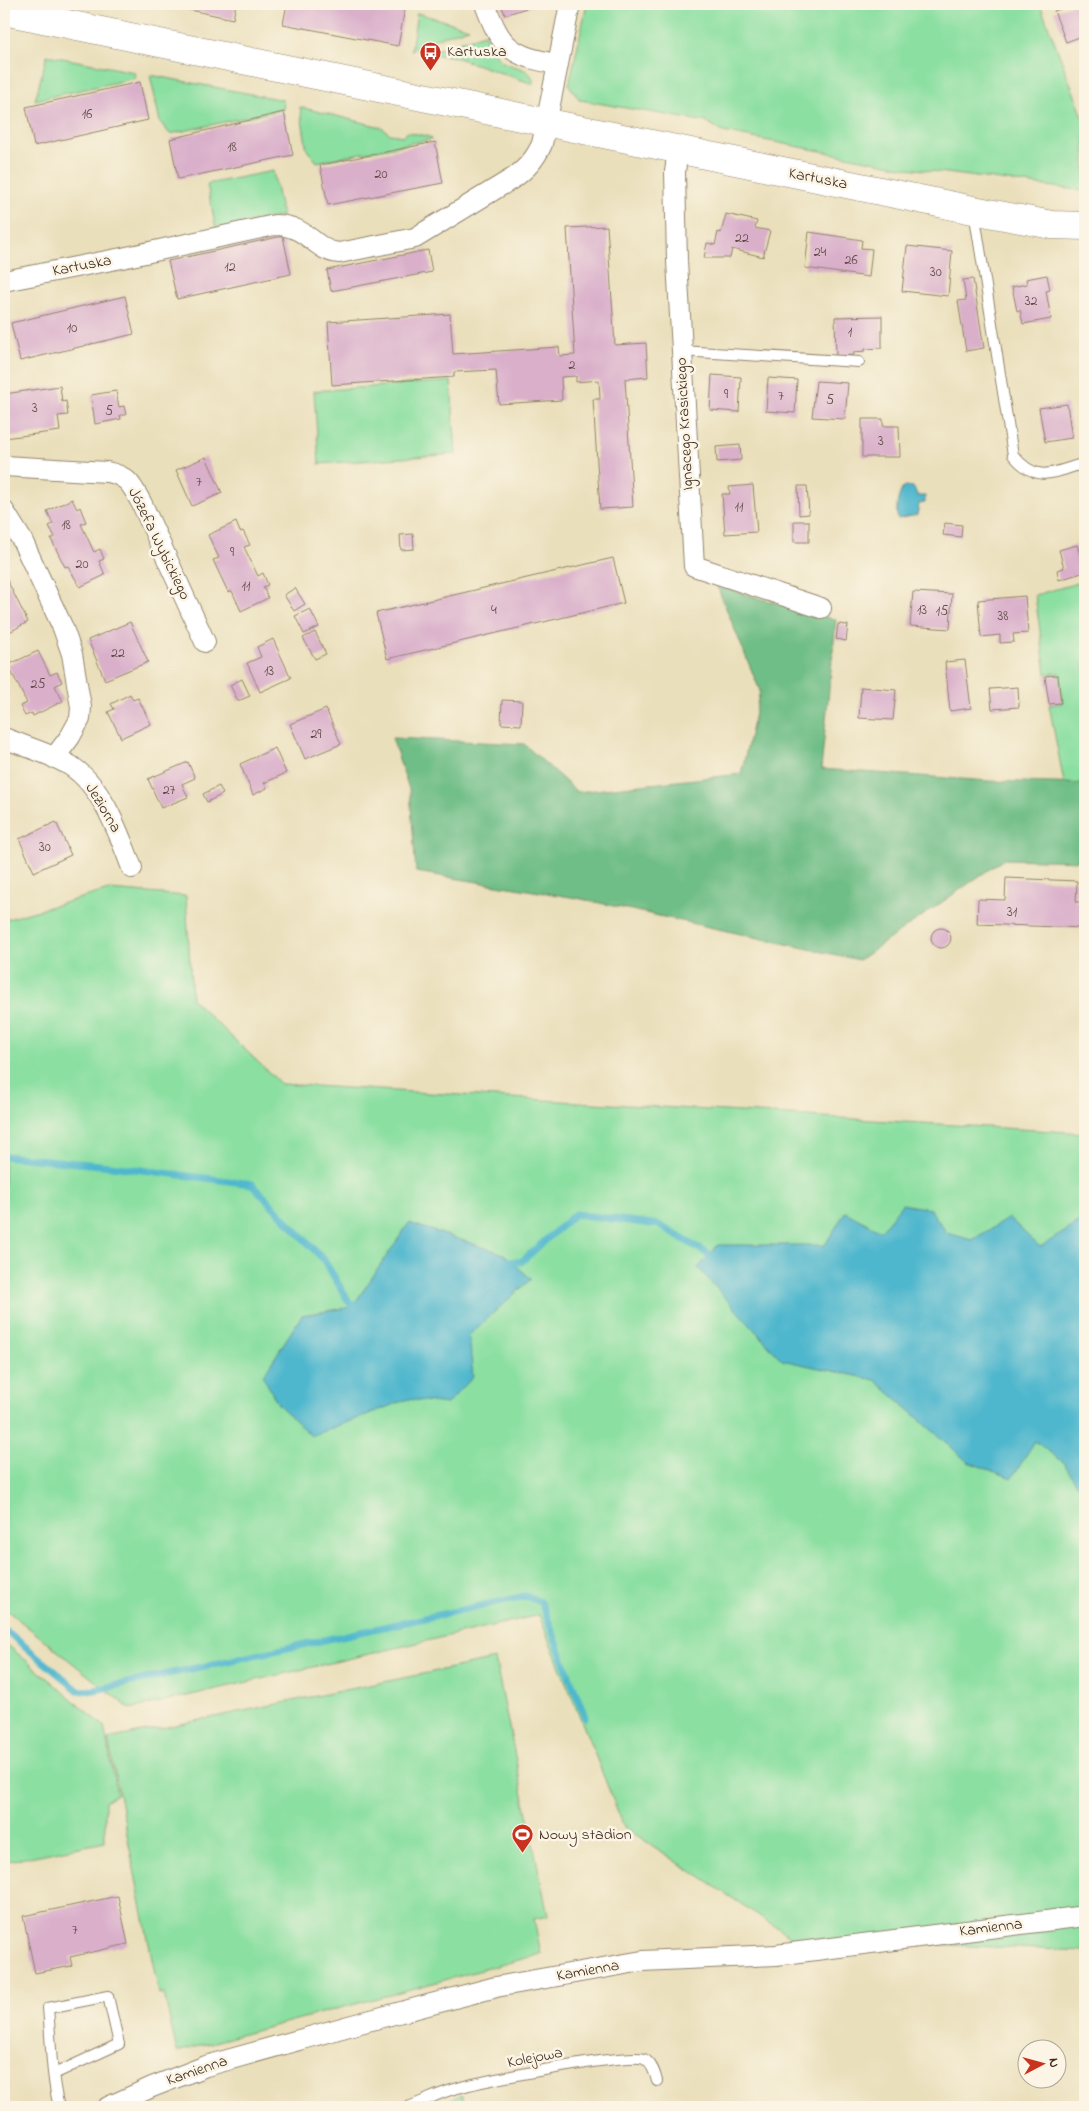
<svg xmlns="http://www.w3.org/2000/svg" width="1089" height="2111" viewBox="0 0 1089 2111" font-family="'Indie Flower',sans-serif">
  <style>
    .green { fill: #8bdfa1; stroke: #638460 }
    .forest { fill: #70be87; stroke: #567452 }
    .water { fill: #4fb7cd; stroke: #457076 }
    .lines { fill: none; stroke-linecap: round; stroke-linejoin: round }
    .stream { stroke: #4fb7cd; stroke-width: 7 }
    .building { fill: #d9afca }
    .service-casing { stroke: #92846c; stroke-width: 12 }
    .minor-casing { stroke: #92846c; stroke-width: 22 }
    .secondary-casing { stroke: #92846c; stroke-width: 29 }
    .service { stroke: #fff; stroke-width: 10 }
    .minor { stroke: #fff; stroke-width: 20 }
    .secondary { stroke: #fff; stroke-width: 28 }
    .labels { text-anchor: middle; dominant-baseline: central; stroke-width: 5; stroke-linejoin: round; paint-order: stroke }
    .number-label { font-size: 14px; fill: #624b49 }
    .poi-label { font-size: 16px; fill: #3b2a1e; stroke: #fcf5e5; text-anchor: start }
    .street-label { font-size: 16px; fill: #3b2a1e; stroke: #fcf5e5 }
  </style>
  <rect width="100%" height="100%" fill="#fcf5e5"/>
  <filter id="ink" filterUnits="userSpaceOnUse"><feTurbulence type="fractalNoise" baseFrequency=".02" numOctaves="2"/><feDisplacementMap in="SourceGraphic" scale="10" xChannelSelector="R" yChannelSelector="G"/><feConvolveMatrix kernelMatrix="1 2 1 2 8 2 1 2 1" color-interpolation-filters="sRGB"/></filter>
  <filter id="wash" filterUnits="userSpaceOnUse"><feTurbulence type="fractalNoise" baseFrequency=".0096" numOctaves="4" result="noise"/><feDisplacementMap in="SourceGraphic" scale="20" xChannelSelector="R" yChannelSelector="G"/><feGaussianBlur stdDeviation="1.12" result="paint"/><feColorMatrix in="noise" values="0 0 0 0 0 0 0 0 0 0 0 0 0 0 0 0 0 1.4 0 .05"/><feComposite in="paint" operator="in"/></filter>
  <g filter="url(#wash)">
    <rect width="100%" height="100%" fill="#eadfbb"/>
    <path class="green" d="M 587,4 L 1040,4 L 1085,122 L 1085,191 L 908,168 L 723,132 L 707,122 L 580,100 L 569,85 Z
      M 417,13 L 469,28 L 437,38 L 411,50 Z
      M 484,34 C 489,42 493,52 499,59 C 509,69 534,65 533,84 L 452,56 L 423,54 Z
      M 47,55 L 134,72 L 136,78 L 35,100 Z
      M 150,75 L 283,100 L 284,109 L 170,134 L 160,122 Z
      M 300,107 L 381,127 L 390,134 L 403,136 L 408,132 L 430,137 L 432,139 L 317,162 L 307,150 Z
      M 273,171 L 282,216 L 216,229 L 207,184 Z
      M 451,381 L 456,454 L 319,464 L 314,391 Z
      M 1085,581 L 1085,784 L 1064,783 L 1049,705 L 1062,703 L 1059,673 L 1046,674 L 1035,595 Z
      M 109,890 L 186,896 L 192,999 L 281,1084 L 1085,1133 L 1085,1951 L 793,1938 L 624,1827 L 539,1615 L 130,1709 L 4,1608 L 4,920 Z
      M 4,1642 L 104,1726 L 117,1794 L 105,1801 L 105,1842 L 4,1862 Z
      M 495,1659 L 548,1916 L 534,1919 L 541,1954 L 177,2052 L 164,1994 L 159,1994 L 108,1739 Z
      M 462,2095 L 463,2107 L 427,2107 L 430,2106 Z"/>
    <path class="forest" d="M 717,586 L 836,620 L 821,769 L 989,781 L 1085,784 L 1085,861 L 1004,859 L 859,960 L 577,898 L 416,872 L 410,792 L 392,738 L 524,744 L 577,792 L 741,774 L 760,691 Z"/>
    <path class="water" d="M 904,486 L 913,487 L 918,496 L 925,496 L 925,503 L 919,504 L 917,515 L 898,519 C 895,510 898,494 904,486 Z
      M 902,1204 L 930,1209 L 947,1233 L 972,1240 L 1009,1218 L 1040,1247 L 1085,1219 L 1085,1485 L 1077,1485 L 1064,1463 L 1035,1441 L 1012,1478 L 968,1462 L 875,1380 L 782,1360 L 698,1268 L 718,1245 L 825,1245 L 845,1212 L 881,1231 Z
      M 409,1223 L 504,1254 L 531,1279 L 469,1335 L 473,1377 L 447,1404 L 408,1399 L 311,1436 L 278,1404 L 263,1376 L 302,1315 L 352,1307 Z"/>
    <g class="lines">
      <path class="stream" d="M 4,1156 L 110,1166 L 252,1184 L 324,1260 L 352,1307 L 361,1303
        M 504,1261 L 521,1262 L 575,1214 L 659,1225 L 710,1255
        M 4,1629 L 79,1691 L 95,1690 L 525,1596 L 541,1602 L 585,1717"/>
    </g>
    <g id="blocks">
      <path class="building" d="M 162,4 L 236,4 L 233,19 Z
        M 287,4 L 385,4 L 405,8 L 398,46 L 283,24 Z
        M 501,4 L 538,4 L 505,15 Z
        M 1074,4 L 1085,4 L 1085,35 L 1066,42 L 1054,11 Z
        M 140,82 L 148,120 L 34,146 L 26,107 Z
        M 284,112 L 293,155 L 178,179 L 170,139 Z
        M 435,142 L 443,183 L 328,205 L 320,165 Z
        M 726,214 L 757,221 L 755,228 L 770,231 L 763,257 L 732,249 L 730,258 L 704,258 L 707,243 L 715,245 L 718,232 L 721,233 Z
        M 607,226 L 615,345 L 646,343 L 648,377 L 625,379 L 633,507 L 600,509 L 593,399 L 600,399 L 599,380 L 576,382 L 576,376 L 561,377 L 562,400 L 499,404 L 496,370 L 454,372 L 454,377 L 332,385 L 328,322 L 450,314 L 453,354 L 559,347 L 560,356 L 575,355 L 567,228 Z
        M 809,232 L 862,240 L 861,248 L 872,249 L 869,277 L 805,268 Z
        M 283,236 L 291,274 L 177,299 L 168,261 Z
        M 907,246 L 952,251 L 948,296 L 902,291 Z
        M 428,250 L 432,272 L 331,291 L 327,270 Z
        M 1047,275 L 1050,290 L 1046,291 L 1051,319 L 1023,324 L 1020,310 L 1017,311 L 1012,287 L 1027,284 L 1026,279 Z
        M 973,279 L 984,348 L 966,351 L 958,301 L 966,300 L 963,280 Z
        M 125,296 L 134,334 L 20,361 L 11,323 Z
        M 882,316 L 882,348 L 865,349 L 865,351 L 854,352 L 854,355 L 836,356 L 835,317 Z
        M 712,375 L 741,377 L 739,412 L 710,410 Z
        M 768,378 L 797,380 L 795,413 L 766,411 Z
        M 816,381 L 848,383 L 845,419 L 812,417 Z
        M 60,386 L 62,402 L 66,401 L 68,415 L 58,416 L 60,431 L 4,438 L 4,394 Z
        M 116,391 L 119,407 L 124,406 L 126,415 L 120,415 L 121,419 L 95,424 L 91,395 Z
        M 1067,404 L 1072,438 L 1045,442 L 1039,408 Z
        M 862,419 L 883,419 L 883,426 L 899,426 L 900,457 L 862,457 Z
        M 740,445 L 741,460 L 717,462 L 716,447 Z
        M 206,457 L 222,493 L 192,506 L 176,470 Z
        M 753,485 L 757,532 L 725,534 L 722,494 L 730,494 L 729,487 Z
        M 798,486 L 807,486 L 809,514 L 799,515 Z
        M 72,499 L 77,509 L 80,507 L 86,522 L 81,524 L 94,552 L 100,549 L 104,559 L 99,561 L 105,575 L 80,587 L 68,566 L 65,567 L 51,539 L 55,537 L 49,526 L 53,524 L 47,511 Z
        M 794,521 L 809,521 L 809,542 L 794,542 Z
        M 236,522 L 240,532 L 243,531 L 250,545 L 244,547 L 258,576 L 263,573 L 268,585 L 263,587 L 268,598 L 241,611 L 232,591 L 228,592 L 213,560 L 219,558 L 208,535 Z
        M 945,523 L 962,525 L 961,537 L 943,535 Z
        M 413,534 L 414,549 L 401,550 L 400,535 Z
        M 1077,545 L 1085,572 L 1059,580 L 1057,570 L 1064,568 L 1059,550 Z
        M 613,558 L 624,603 L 387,659 L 376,613 Z
        M 4,574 L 28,622 L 4,635 Z
        M 295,588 L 305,604 L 294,611 L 284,595 Z
        M 913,592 L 952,594 L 950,629 L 910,626 Z
        M 1025,596 L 1028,633 L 1013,634 L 1014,642 L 1000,643 L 1000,635 L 981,637 L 978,600 Z
        M 310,609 L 319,627 L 304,634 L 295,616 Z
        M 130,622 L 148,662 L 105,680 L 88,640 Z
        M 838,624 L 848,625 L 846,641 L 836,639 Z
        M 315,632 L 326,654 L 315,659 L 303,638 Z
        M 273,639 L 291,678 L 260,692 L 247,663 L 261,657 L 257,647 Z
        M 38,651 L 50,675 L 57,672 L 62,682 L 55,686 L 63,701 L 33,716 L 32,713 L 25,716 L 20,706 L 27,703 L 8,665 Z
        M 965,660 L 971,708 L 950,711 L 945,662 Z
        M 1058,675 L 1061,703 L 1049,704 L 1045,676 Z
        M 242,679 L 250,696 L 238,701 L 230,685 Z
        M 861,687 L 896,690 L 893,720 L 859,718 Z
        M 1018,687 L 1019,707 L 992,709 L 990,689 Z
        M 130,694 L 133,700 L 138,698 L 151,724 L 121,738 L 108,712 L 114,709 L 111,704 Z
        M 502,700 L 522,701 L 521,725 L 501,724 Z
        M 326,709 L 341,744 L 305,759 L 290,724 Z
        M 275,748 L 286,773 L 264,783 L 267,788 L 253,795 L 240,764 Z
        M 188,762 L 195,778 L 182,784 L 188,797 L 161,808 L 148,779 Z
        M 219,786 L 223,794 L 207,802 L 203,794 Z
        M 56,822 L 71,855 L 34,872 L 19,839 Z
        M 1006,878 L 1077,881 L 1076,902 L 1085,902 L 1085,928 L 977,924 L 978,899 L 1005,900 Z
        M931 938a10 10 0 1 1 20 0a10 10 0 1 1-20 0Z
        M 118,1896 L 128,1944 L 70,1957 L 72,1966 L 35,1973 L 23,1916 Z"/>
    </g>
  </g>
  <g filter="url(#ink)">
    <use href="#blocks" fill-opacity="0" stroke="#92846c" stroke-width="1"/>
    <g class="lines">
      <defs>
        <path id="service" d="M 974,211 L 1013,455 C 1038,485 1053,472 1085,463
          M 681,351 L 859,362
          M 54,2074 L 119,2044 L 108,1996 L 48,2008 C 51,2040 51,2076 59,2107
          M 408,2107 C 425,2101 441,2092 458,2088 C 482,2081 628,2052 644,2059 C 652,2063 655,2073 657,2081"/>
        <path id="minor" d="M 485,4 C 501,48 511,56 557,64
          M 678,149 L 675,172 L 677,261 L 694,566 L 821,608
          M 4,281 L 122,258 L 275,225 C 308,225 314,251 339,253 L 415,238 L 515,177 C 528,167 535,159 542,144 L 570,4
          M 4,466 L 107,472 C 129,476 132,486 142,504 L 205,642
          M 4,511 L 22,540 L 63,628 L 72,654 L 81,707 L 80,719 L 70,737 L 54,758
          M 4,738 C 26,747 52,754 71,766 C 103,787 119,834 132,868
          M 108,2107 L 152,2087 L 206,2066 L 356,2024 L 496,1987 L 642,1961 L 776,1955 L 1085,1916"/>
        <path id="secondary" d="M 4,11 L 973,210 L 1052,225 L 1085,226"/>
      </defs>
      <use href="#service" class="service-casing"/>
      <use href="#minor" class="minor-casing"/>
      <use href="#secondary" class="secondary-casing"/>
      <use href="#service" class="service"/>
      <use href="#minor" class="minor"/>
      <use href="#secondary" class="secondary"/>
    </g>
  </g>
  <defs>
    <symbol id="bus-pin" viewBox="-11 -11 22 30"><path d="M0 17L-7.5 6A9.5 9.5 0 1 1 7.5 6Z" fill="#c8321e" stroke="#fcf5e5"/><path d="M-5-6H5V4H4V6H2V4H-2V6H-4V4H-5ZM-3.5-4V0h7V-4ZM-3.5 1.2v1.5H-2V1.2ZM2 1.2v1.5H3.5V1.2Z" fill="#fff"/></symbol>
    <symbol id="stadium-pin" viewBox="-11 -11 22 30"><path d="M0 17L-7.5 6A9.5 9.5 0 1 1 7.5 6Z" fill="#c8321e" stroke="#fcf5e5"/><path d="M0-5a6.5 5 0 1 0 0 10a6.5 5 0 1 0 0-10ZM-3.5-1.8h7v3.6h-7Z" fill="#fff"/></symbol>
  </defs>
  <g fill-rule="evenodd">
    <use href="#bus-pin" x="418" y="40" width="25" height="34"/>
    <use href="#stadium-pin" x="510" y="1822" width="25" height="34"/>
  </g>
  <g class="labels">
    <g class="number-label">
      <text x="87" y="114">16</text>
      <text x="232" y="147">18</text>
      <text x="381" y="174">20</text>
      <text x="742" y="238">22</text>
      <text x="820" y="252">24</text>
      <text x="851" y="260">26</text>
      <text x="230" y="267">12</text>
      <text x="936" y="272">30</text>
      <text x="1031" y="301">32</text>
      <text x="72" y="328">10</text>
      <text x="850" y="332">1</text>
      <text x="572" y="365">2</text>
      <text x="726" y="394">9</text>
      <text x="781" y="396">7</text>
      <text x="830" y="400">5</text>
      <text x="35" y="408">3</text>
      <text x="109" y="411">5</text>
      <text x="881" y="441">3</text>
      <text x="199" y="482">7</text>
      <text x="739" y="507">11</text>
      <text x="66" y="525">18</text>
      <text x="232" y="552">9</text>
      <text x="82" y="564">20</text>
      <text x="246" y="586">11</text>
      <text x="494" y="610">4</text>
      <text x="922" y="610">13</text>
      <text x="942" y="611">15</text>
      <text x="1003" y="616">38</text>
      <text x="118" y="653">22</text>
      <text x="269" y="671">13</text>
      <text x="38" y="684">25</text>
      <text x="316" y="734">29</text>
      <text x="169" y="790">27</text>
      <text x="45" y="847">30</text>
      <text x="1012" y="912">31</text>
      <text x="75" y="1930">7</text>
    </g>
    <g class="poi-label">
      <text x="447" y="52">Kartuska</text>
      <text x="539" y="1835">Nowy stadion</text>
    </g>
    <g class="street-label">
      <text transform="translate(818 179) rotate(11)">Kartuska</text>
      <text transform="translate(82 266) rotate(-11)">Kartuska</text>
      <text transform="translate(685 424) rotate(-93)">Ignacego Krasickiego</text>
      <text transform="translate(159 544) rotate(64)">Józefa Wybickiego</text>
      <text transform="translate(103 808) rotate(59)">Jeziorna</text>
      <text transform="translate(991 1928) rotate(-7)">Kamienna</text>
      <text transform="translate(588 1971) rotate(-10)">Kamienna</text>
      <text transform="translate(535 2058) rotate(-11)">Kolejowa</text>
      <text transform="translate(197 2071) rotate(-19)">Kamienna</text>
    </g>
  </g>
  <rect width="1089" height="2111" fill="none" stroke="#fcf5e5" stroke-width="20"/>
  <g transform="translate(1042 2064) rotate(84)"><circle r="24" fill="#fcf5e5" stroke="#afa495"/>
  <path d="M0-4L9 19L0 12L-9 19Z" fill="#c8321e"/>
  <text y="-8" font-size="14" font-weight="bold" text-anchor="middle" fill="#3b2a1e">N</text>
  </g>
</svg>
